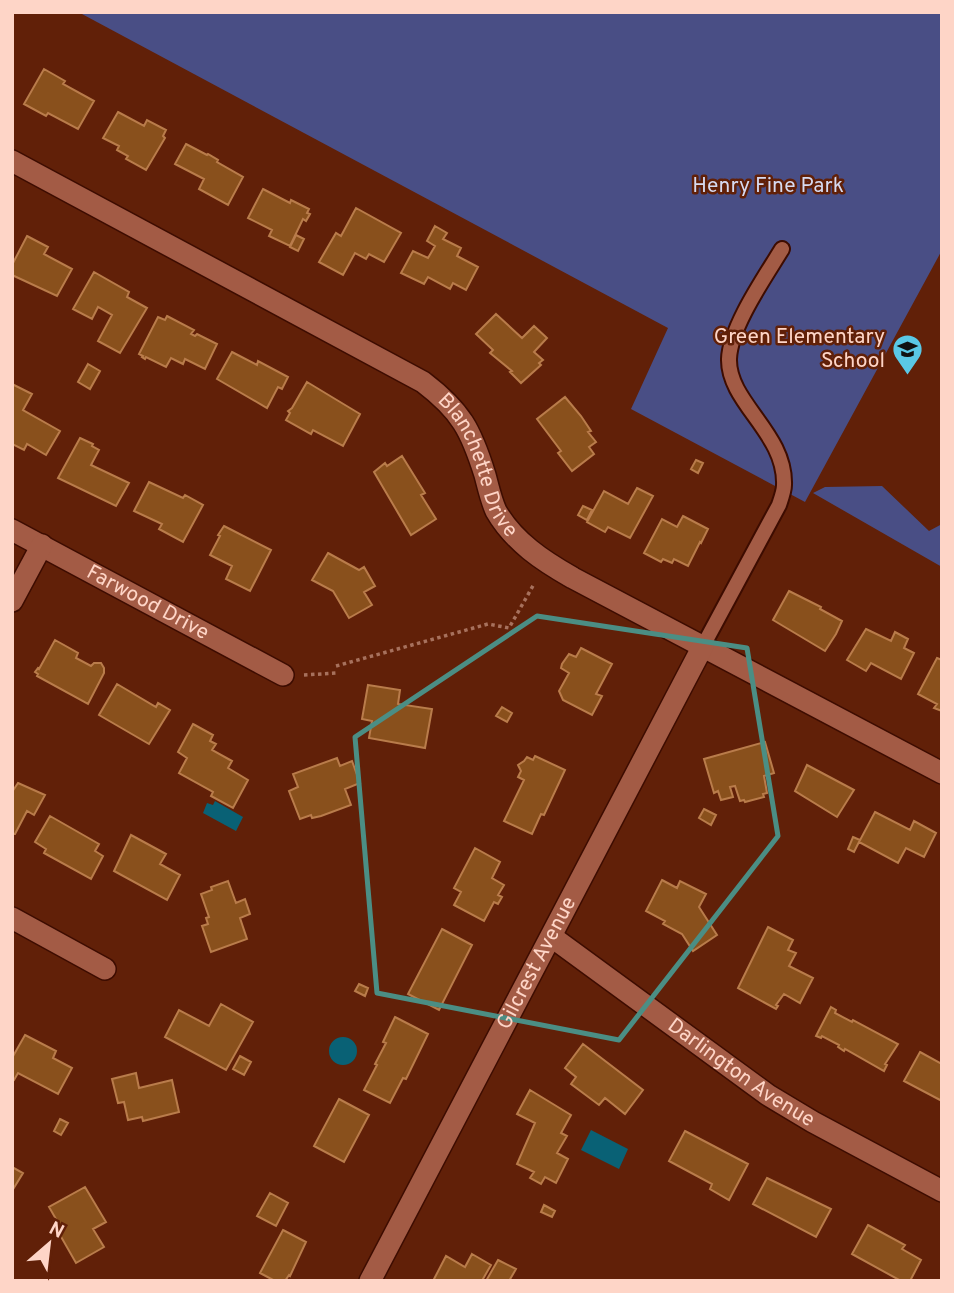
<svg xmlns="http://www.w3.org/2000/svg" width="954" height="1293" viewBox="0 0 954 1293" font-family="Overpass,sans-serif">
  <style>
    .green { fill: #494e85 }
    .water { fill: #096175 }
    .building { fill: #89501c; stroke: #b97c4b; stroke-width: 2 }
    .lines { fill: none; stroke-linecap: round; stroke-linejoin: round }
    .lane-casing { stroke: #3d0c00; stroke-width: 18 }
    .street-casing { stroke: #3d0c00; stroke-width: 24 }
    .path { stroke: #a7715d; stroke-width: 3.5; stroke-dasharray: 3.5 3.5; stroke-linecap: butt }
    .lane { stroke: #a35b45; stroke-width: 14 }
    .street { stroke: #a35b45; stroke-width: 21 }
    .marked { fill: none; stroke: #4b8e84; stroke-width: 5; stroke-linejoin: round }
    .labels { text-anchor: middle; dominant-baseline: central; stroke-width: 5; stroke-linejoin: round; paint-order: stroke }
    .park-label { font-size: 21px; fill: #d6daf1; stroke: #612008 }
    .poi-label { font-size: 21px; fill: #fed5c7; stroke: #612008; text-anchor: end }
    .street-label { font-size: 21px; fill: #fed5c7; stroke: #612008 }
  </style>
  <rect width="100%" height="100%" fill="#612008"/>
  <path class="green" d="M 83,12 L 942,12 L 942,250 L 805,502 L 631,409 L 668,328 L 82,14 Z
    M 882,486 L 929,531 L 942,524 L 942,567 L 813,493 L 825,487 Z"/>
  <path class="water" d="M 215,801 L 243,817 L 236,831 L 203,813 L 207,803 L 213,805 Z
    M329 1051a14 14 0 1 1 28 0a14 14 0 1 1-28 0Z
    M 591,1130 L 628,1149 L 619,1169 L 581,1150 Z"/>
  <path class="building" d="M 44,69 L 65,81 L 63,84 L 94,101 L 78,129 L 48,113 L 46,116 L 24,104 Z
    M 118,112 L 144,126 L 147,120 L 166,130 L 163,136 L 165,138 L 146,170 L 126,159 L 128,156 L 117,150 L 119,146 L 103,138 Z
    M 186,144 L 207,155 L 208,154 L 218,160 L 217,162 L 243,177 L 228,205 L 199,189 L 204,179 L 175,164 Z
    M 263,189 L 290,203 L 291,200 L 309,209 L 307,213 L 310,214 L 306,221 L 303,219 L 290,246 L 269,236 L 272,230 L 248,218 Z
    M 356,208 L 401,233 L 384,262 L 369,254 L 366,259 L 355,253 L 343,275 L 319,262 L 336,233 L 341,236 Z
    M 435,226 L 447,233 L 443,239 L 461,248 L 457,256 L 478,267 L 466,290 L 453,283 L 450,289 L 428,277 L 424,284 L 401,273 L 413,251 L 428,258 L 435,246 L 427,241 Z
    M 296,235 L 304,239 L 298,251 L 290,247 Z
    M 27,236 L 48,247 L 44,254 L 72,269 L 57,296 L 12,275 L 12,265 Z
    M 94,272 L 129,292 L 127,297 L 147,308 L 120,353 L 98,341 L 112,315 L 98,307 L 92,319 L 73,309 Z
    M 496,314 L 522,338 L 534,326 L 547,338 L 534,352 L 543,360 L 539,363 L 541,365 L 521,383 L 510,372 L 512,371 L 490,353 L 493,350 L 476,334 Z
    M 167,316 L 194,330 L 191,334 L 195,336 L 197,334 L 217,344 L 205,369 L 185,359 L 183,364 L 171,358 L 166,367 L 146,357 L 145,359 L 142,357 L 143,356 L 139,354 L 158,317 L 165,320 Z
    M 232,352 L 257,365 L 258,361 L 288,377 L 282,389 L 278,387 L 267,408 L 217,379 Z
    M 88,364 L 100,371 L 90,389 L 78,382 Z
    M 307,382 L 360,414 L 343,446 L 313,430 L 311,434 L 286,420 L 290,413 L 288,411 L 292,408 Z
    M 12,384 L 32,394 L 23,410 L 60,431 L 46,455 L 27,444 L 24,450 L 12,444 Z
    M 565,397 L 581,416 L 591,431 L 588,432 L 596,442 L 589,447 L 594,454 L 572,471 L 558,453 L 561,451 L 537,419 Z
    M 80,438 L 93,444 L 92,446 L 99,450 L 91,465 L 129,483 L 116,506 L 58,478 Z
    M 402,456 L 425,493 L 421,495 L 436,519 L 411,535 L 374,472 L 385,463 L 387,466 Z
    M 696,460 L 703,463 L 698,473 L 691,469 Z
    M 149,482 L 183,498 L 185,495 L 203,505 L 183,542 L 159,529 L 162,524 L 134,511 Z
    M 637,488 L 653,496 L 630,538 L 608,527 L 605,532 L 587,522 L 604,491 L 628,504 Z
    M 583,506 L 592,510 L 587,520 L 578,515 Z
    M 683,516 L 708,529 L 701,543 L 700,542 L 688,566 L 674,559 L 672,563 L 663,559 L 661,562 L 644,553 L 662,519 L 677,527 Z
    M 224,526 L 271,550 L 250,591 L 226,579 L 232,566 L 210,555 L 220,536 L 218,535 Z
    M 328,553 L 359,570 L 364,567 L 375,586 L 364,592 L 372,605 L 349,618 L 333,591 L 312,580 Z
    M 789,591 L 821,607 L 820,609 L 842,621 L 836,634 L 825,651 L 773,620 Z
    M 866,629 L 891,641 L 895,632 L 908,639 L 904,648 L 914,653 L 901,679 L 871,663 L 866,671 L 847,660 Z
    M 55,640 L 78,653 L 76,658 L 91,666 L 94,663 L 101,663 L 104,668 L 104,673 L 88,704 L 37,676 L 38,674 L 35,672 L 38,668 L 39,669 Z
    M 581,648 L 612,664 L 596,694 L 602,696 L 592,715 L 563,700 L 559,691 L 569,673 L 561,668 L 562,664 L 569,654 L 576,657 Z
    M 937,658 L 942,660 L 942,711 L 934,708 L 937,704 L 918,694 Z
    M 117,684 L 156,707 L 158,703 L 170,710 L 149,744 L 99,715 Z
    M 368,685 L 400,690 L 398,704 L 432,709 L 425,748 L 369,738 L 372,721 L 362,719 Z
    M 502,707 L 512,713 L 507,722 L 496,716 Z
    M 193,724 L 213,735 L 210,741 L 216,744 L 212,750 L 232,761 L 228,768 L 248,780 L 233,808 L 211,796 L 213,792 L 179,773 L 187,758 L 178,752 Z
    M 765,742 L 774,773 L 764,776 L 767,793 L 763,794 L 764,797 L 745,802 L 744,800 L 740,801 L 735,786 L 730,787 L 733,797 L 721,800 L 718,791 L 714,793 L 704,759 Z
    M 535,756 L 565,770 L 544,815 L 541,814 L 532,834 L 504,821 L 524,780 L 518,777 L 521,771 L 518,765 L 524,761 L 527,757 L 533,760 Z
    M 337,758 L 340,766 L 352,761 L 360,783 L 345,789 L 351,805 L 321,816 L 312,818 L 311,815 L 300,819 L 289,791 L 298,787 L 293,774 Z
    M 807,765 L 854,790 L 837,817 L 795,791 Z
    M 18,783 L 45,795 L 34,815 L 27,811 L 15,834 L 12,834 L 12,792 Z
    M 704,809 L 716,815 L 711,825 L 699,818 Z
    M 875,812 L 910,830 L 914,821 L 936,833 L 924,857 L 906,848 L 898,863 L 859,842 Z
    M 50,816 L 99,844 L 95,851 L 103,856 L 91,879 L 44,853 L 46,849 L 35,842 Z
    M 131,835 L 166,854 L 160,864 L 180,875 L 167,900 L 114,871 Z
    M 853,837 L 860,840 L 854,852 L 848,849 Z
    M 475,848 L 500,862 L 492,878 L 504,885 L 498,895 L 502,897 L 498,904 L 494,902 L 484,921 L 454,905 L 461,892 L 454,888 Z
    M 662,880 L 677,888 L 680,881 L 706,894 L 699,907 L 717,935 L 693,951 L 682,934 L 663,924 L 665,921 L 646,911 Z
    M 228,881 L 236,903 L 245,899 L 250,914 L 240,918 L 247,939 L 211,952 L 202,926 L 208,924 L 206,918 L 209,917 L 201,894 L 212,890 L 211,887 Z
    M 768,927 L 793,940 L 788,950 L 796,953 L 789,966 L 813,978 L 800,1003 L 784,994 L 776,1005 L 778,1006 L 776,1009 L 738,988 Z
    M 442,929 L 472,945 L 439,1010 L 408,994 Z
    M 359,984 L 368,988 L 365,996 L 355,991 Z
    M 221,1004 L 253,1022 L 226,1070 L 165,1037 L 179,1010 L 209,1026 Z
    M 831,1007 L 836,1010 L 835,1013 L 852,1022 L 853,1020 L 898,1044 L 885,1064 L 887,1065 L 884,1071 L 845,1049 L 844,1051 L 838,1047 L 839,1045 L 822,1036 L 821,1038 L 816,1036 Z
    M 395,1017 L 428,1034 L 406,1079 L 403,1078 L 390,1103 L 364,1090 L 377,1065 L 375,1064 L 386,1043 L 383,1042 Z
    M 25,1035 L 56,1051 L 53,1058 L 72,1068 L 58,1094 L 18,1073 L 14,1080 L 12,1079 L 12,1058 Z
    M 583,1044 L 643,1090 L 625,1114 L 605,1098 L 599,1105 L 571,1084 L 576,1077 L 565,1068 Z
    M 920,1052 L 942,1064 L 942,1101 L 904,1081 Z
    M 240,1056 L 251,1062 L 244,1075 L 233,1069 Z
    M 136,1073 L 139,1088 L 172,1080 L 179,1112 L 143,1121 L 142,1117 L 128,1120 L 124,1102 L 118,1103 L 112,1079 Z
    M 530,1090 L 571,1115 L 561,1133 L 567,1136 L 557,1153 L 568,1159 L 556,1183 L 545,1177 L 541,1184 L 530,1178 L 534,1172 L 517,1164 L 535,1123 L 517,1114 Z
    M 339,1099 L 369,1115 L 344,1162 L 314,1146 Z
    M 60,1119 L 68,1123 L 61,1135 L 54,1131 Z
    M 685,1131 L 748,1164 L 729,1200 L 710,1189 L 712,1184 L 669,1161 Z
    M 12,1167 L 23,1173 L 12,1191 Z
    M 767,1178 L 831,1209 L 816,1237 L 753,1204 Z
    M 85,1187 L 106,1222 L 93,1229 L 104,1247 L 76,1263 L 56,1228 L 60,1226 L 49,1207 Z
    M 270,1193 L 288,1203 L 276,1226 L 257,1216 Z
    M 544,1205 L 555,1211 L 552,1217 L 541,1212 Z
    M 868,1225 L 905,1245 L 902,1249 L 921,1260 L 910,1281 L 901,1281 L 852,1254 Z
    M 283,1230 L 306,1242 L 290,1276 L 289,1275 L 285,1281 L 275,1281 L 260,1273 Z
    M 472,1254 L 491,1265 L 483,1279 L 486,1281 L 433,1281 L 446,1256 L 465,1267 Z
    M 498,1260 L 516,1269 L 509,1281 L 486,1281 Z"/>
  <g class="lines">
    <defs>
      <path id="lane" d="M 703,646 L 779,505 C 781,499 784,491 784,485 C 786,433 728,403 729,359 C 730,327 765,277 782,249"/>
      <g id="street">
        <path id="s1" d="M 12,161 L 423,382 C 461,411 471,430 485,475 C 488,486 491,500 496,511 C 514,542 543,561 573,578 L 942,773"/>
        <path id="s2" d="M 12,530 L 283,675"/>
        <path d="M 12,601 L 42,545"/>
        <path d="M 12,918 L 105,969"/>
        <path id="s3" d="M 552,937 L 768,1095 L 813,1122 L 942,1191"/>
        <path id="s4" d="M 370,1281 L 703,646"/>
      </g>
    </defs>
    <use href="#lane" class="lane-casing"/>
    <use href="#street" class="street-casing"/>
    <path class="path" d="M 336,666 L 488,624 L 509,628 L 534,584
      M 304,675 L 337,673"/>
    <use href="#lane" class="lane"/>
    <use href="#street" class="street"/>
  </g>
  <path class="marked" d="M 537,616 L 747,648 L 778,836 L 619,1040 L 377,993 L 355,737 Z"/>
  <defs>
    <symbol id="school-pin" viewBox="-11 -11 22 30"><path d="M0 17L-7.5 6A9.5 9.5 0 1 1 7.5 6Z" fill="#5ac8e6" stroke="#612008"/><path d="M0-5L7-2L0 1L-7-2ZM-4 1L0 2.5L4 1V4Q0 6-4 4Z" fill="#111"/></symbol>
  </defs>
  <g fill-rule="evenodd">
    <use href="#school-pin" x="890" y="332" width="35" height="47"/>
  </g>
  <g class="labels">
    <g class="park-label">
      <text x="768" y="186">Henry Fine Park</text>
    </g>
    <g class="poi-label">
      <text x="885" y="337">Green Elementary<tspan x="885" dy="24">School</tspan></text>
    </g>
    <g class="street-label">
      <text stroke="none"><textPath href="#s1" startOffset="569">Blanchette Drive</textPath></text>
      <text stroke="none"><textPath href="#s2" startOffset="154">Farwood Drive</textPath></text>
      <text stroke="none"><textPath href="#s4" startOffset="359">Gilcrest Avenue</textPath></text>
      <text stroke="none"><textPath href="#s3" startOffset="233">Darlington Avenue</textPath></text>
    </g>
  </g>
  <rect width="954" height="1293" fill="none" stroke="#fed5c7" stroke-width="28"/>
  <g transform="translate(49 1244) rotate(28)" stroke="#612008" stroke-width="5" paint-order="stroke">
  <path d="M0-5L12 26L0 18L-12 26Z" fill="#fed5c7"/>
  <text y="-10" font-size="19" font-weight="bold" text-anchor="middle" fill="#fed5c7">N</text>
  </g>
</svg>
